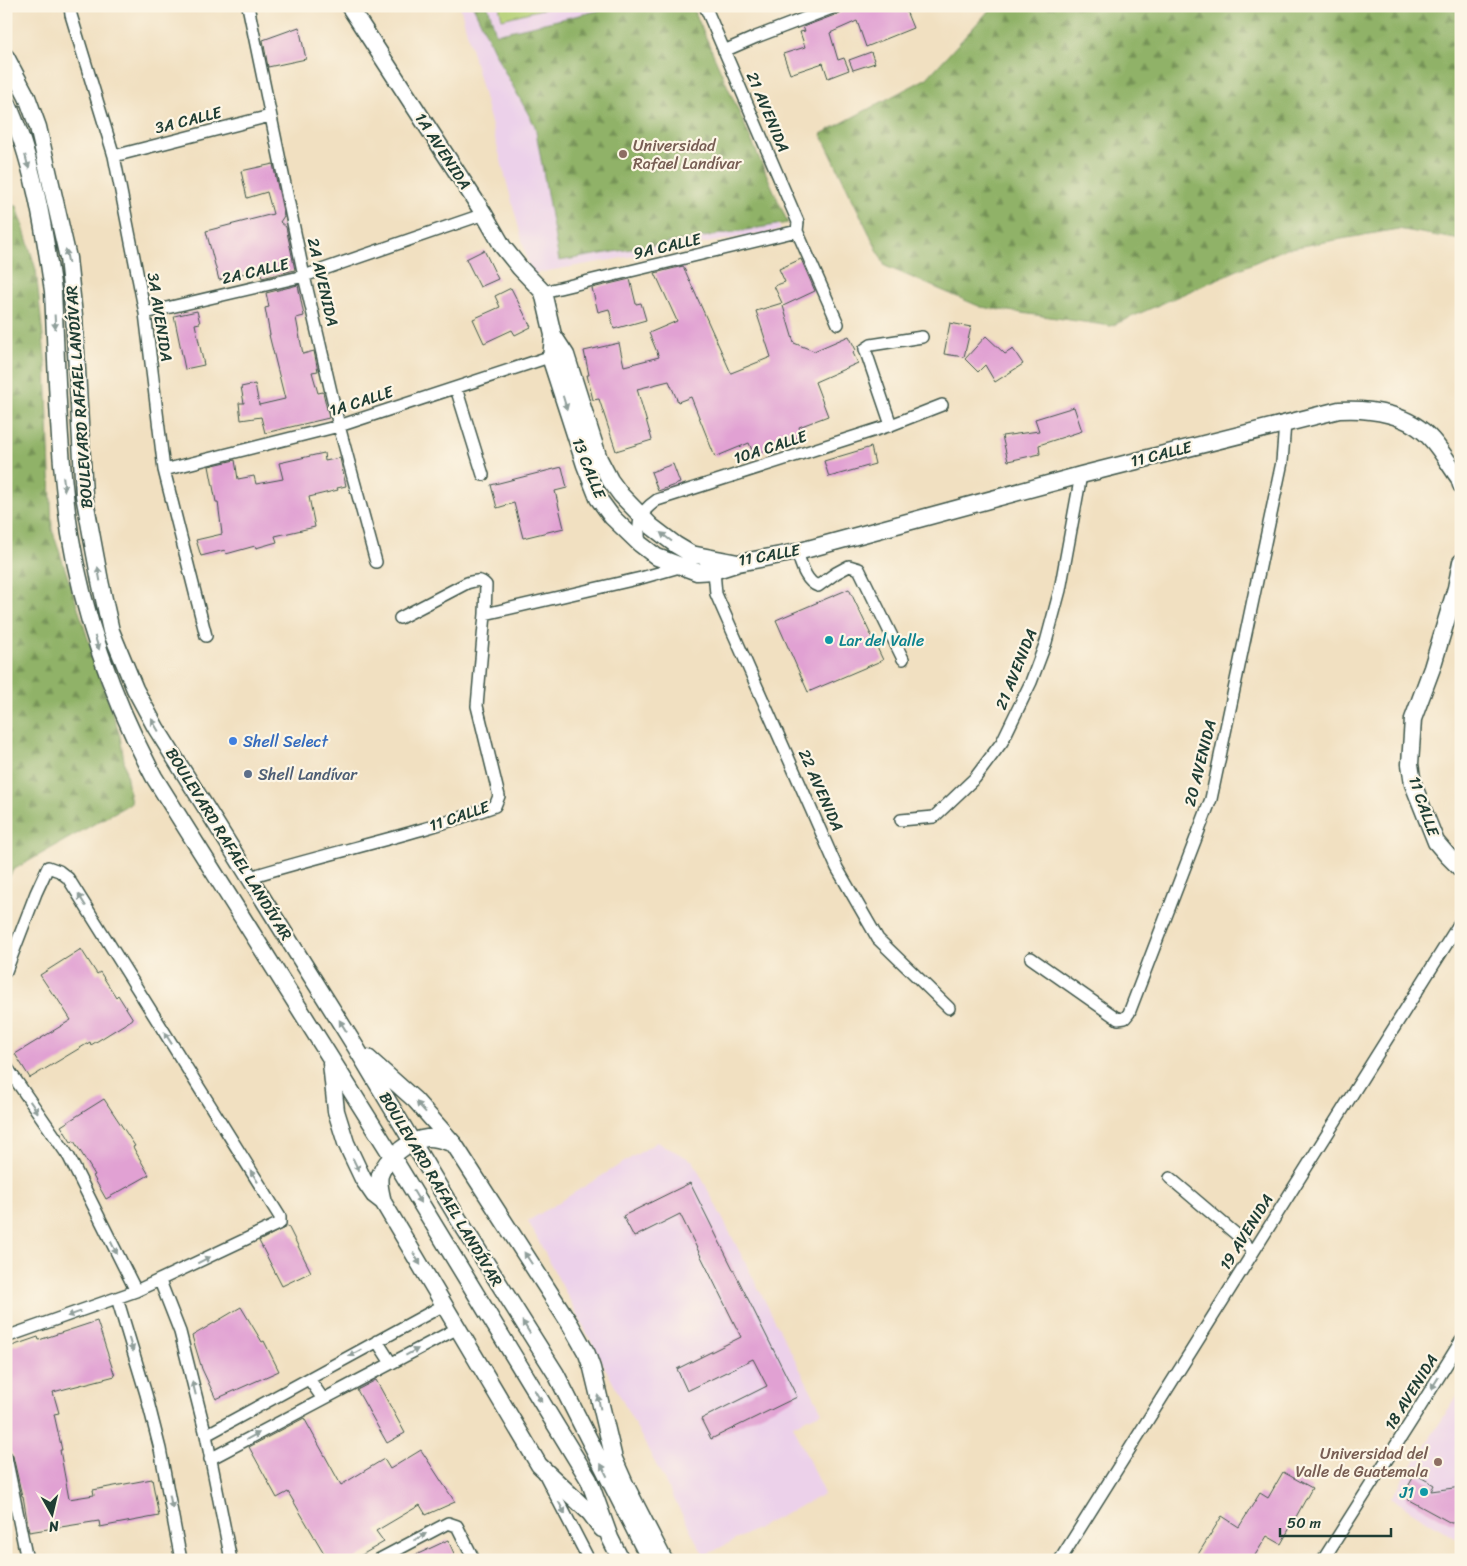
<svg xmlns="http://www.w3.org/2000/svg" width="1467" height="1566" viewBox="0 0 1467 1566" font-family="Sriracha,sans-serif">
  <style>
    .built { fill: #ecd1ea }
    .forest { fill: url(#forest-firs); stroke: #58784e }
    .pitch { fill: #b5d076; stroke: #6a8655 }
    .building { fill: #e1a1d3 }
    .lines { fill: none; stroke-linecap: round; stroke-linejoin: round }
    .street-casing { stroke: #3e5549; stroke-width: 14 }
    .secondary-casing { stroke: #3e5549; stroke-width: 19 }
    .street { stroke: #fff; stroke-width: 11 }
    .secondary { stroke: #fff; stroke-width: 16 }
    .oneway { fill: #8f9e9a }
    .education-dot { fill: #8d6e63; stroke: #fcf5e5; stroke-width: 2 }
    .culture-dot { fill: #0f9aa8; stroke: #fcf5e5; stroke-width: 2 }
    .shop-dot { fill: #3f7fe0; stroke: #fcf5e5; stroke-width: 2 }
    .service-dot { fill: #5c6f8a; stroke: #fcf5e5; stroke-width: 2 }
    .labels { text-anchor: middle; dominant-baseline: central; stroke-width: 4.5; stroke-linejoin: round; paint-order: stroke }
    .street-label { font-size: 16px; fill: #1f3d34; stroke: #fcf5e5 }
    .education-label { font-size: 16px; fill: #785e54; stroke: #fcf5e5; text-anchor: start }
    .culture-label { font-size: 16px; fill: #0d838f; stroke: #fcf5e5; text-anchor: start }
    .shop-label { font-size: 16px; fill: #366cbe; stroke: #fcf5e5; text-anchor: start }
    .service-label { font-size: 16px; fill: #4e5e75; stroke: #fcf5e5; text-anchor: start }
  </style>
  <defs>
    <pattern id="forest-firs" width="22" height="20" patternUnits="userSpaceOnUse" patternTransform="scale(1.25)"><rect width="22" height="20" fill="#90b267"/><path d="M5 1l3.5 6h-7zM16 11l3.5 6h-7z" fill="#759256"/></pattern>
  </defs>
  <rect width="100%" height="100%" fill="#fcf5e5"/>
  <filter id="ink" filterUnits="userSpaceOnUse"><feTurbulence type="fractalNoise" baseFrequency=".02" numOctaves="2"/><feDisplacementMap in="SourceGraphic" scale="10" xChannelSelector="R" yChannelSelector="G"/><feConvolveMatrix kernelMatrix="1 2 1 2 8 2 1 2 1" color-interpolation-filters="sRGB"/></filter>
  <filter id="wash" filterUnits="userSpaceOnUse"><feTurbulence type="fractalNoise" baseFrequency=".0096" numOctaves="4" result="noise"/><feDisplacementMap in="SourceGraphic" scale="20" xChannelSelector="R" yChannelSelector="G"/><feGaussianBlur stdDeviation="1.12" result="paint"/><feColorMatrix in="noise" values="0 0 0 0 0 0 0 0 0 0 0 0 0 0 0 0 0 1.4 0 .05"/><feComposite in="paint" operator="in"/></filter>
  <g filter="url(#wash)">
    <rect width="100%" height="100%" fill="#f1e0c1"/>
    <path class="built" d="M 460,6 L 687,6 L 714,77 L 781,230 L 531,274 Z
      M 657,1142 L 693,1161 L 822,1412 L 793,1425 L 824,1494 L 704,1556 L 528,1221 Z
      M 1461,1390 L 1461,1538 L 1455,1538 L 1391,1498 Z"/>
    <path class="forest" d="M 473,6 L 488,6 L 496,34 L 619,6 L 692,6 L 788,223 L 559,261 L 535,126 L 501,65 Z
      M 993,6 L 1461,6 L 1461,240 L 1398,229 L 1285,249 L 1111,326 L 981,307 L 885,266 L 821,134 L 927,78 Z
      M 6,205 L 17,206 L 36,270 L 46,366 L 52,529 L 120,736 L 131,803 L 13,870 L 6,882 Z"/>
    <path class="pitch" d="M 499,6 L 554,6 L 502,19 Z"/>
    <g id="blocks">
      <path class="building" d="M 844,6 L 904,6 L 913,28 L 866,47 L 857,21 L 830,33 L 838,60 L 844,58 L 849,70 L 828,78 L 823,63 L 790,74 L 783,54 L 805,47 L 800,32 L 805,31 L 803,27 L 840,13 L 843,10 Z
        M 299,27 L 306,59 L 268,67 L 263,40 Z
        M 871,52 L 875,63 L 853,70 L 849,60 Z
        M 273,164 L 284,216 L 280,222 L 286,227 L 295,270 L 262,278 L 260,269 L 219,280 L 206,231 L 273,214 L 267,192 L 247,198 L 241,171 Z
        M 484,250 L 498,279 L 480,287 L 466,259 Z
        M 801,259 L 815,291 L 783,306 L 794,343 L 814,351 L 849,336 L 856,350 L 853,353 L 858,363 L 815,382 L 828,416 L 799,427 L 802,436 L 754,455 L 749,443 L 715,457 L 691,397 L 678,402 L 669,381 L 637,389 L 652,440 L 616,451 L 599,399 L 593,400 L 587,375 L 589,375 L 584,351 L 619,343 L 624,366 L 659,357 L 649,333 L 677,321 L 655,273 L 683,266 L 731,373 L 771,357 L 756,311 L 782,303 L 774,286 L 785,282 L 779,269 Z
        M 630,279 L 636,304 L 641,303 L 646,320 L 614,329 L 609,309 L 598,312 L 592,288 Z
        M 298,285 L 304,316 L 296,318 L 303,354 L 314,351 L 318,371 L 312,372 L 318,393 L 323,392 L 329,418 L 265,433 L 261,417 L 241,420 L 239,403 L 244,403 L 241,387 L 255,384 L 259,405 L 285,399 L 269,335 L 270,335 L 265,308 L 269,307 L 266,293 Z
        M 511,288 L 531,327 L 515,335 L 512,330 L 484,343 L 473,319 L 500,307 L 495,296 Z
        M 197,311 L 200,323 L 195,324 L 204,365 L 185,369 L 174,316 Z
        M 950,323 L 971,327 L 964,357 L 944,354 Z
        M 986,336 L 1005,354 L 1013,349 L 1023,364 L 995,382 L 985,365 L 978,372 L 965,359 Z
        M 1074,407 L 1082,431 L 1039,445 L 1040,454 L 1008,461 L 1002,436 L 1039,431 L 1035,419 Z
        M 871,447 L 875,464 L 829,477 L 824,461 Z
        M 324,453 L 325,461 L 340,458 L 346,486 L 337,488 L 338,490 L 309,497 L 315,527 L 275,536 L 277,542 L 256,548 L 255,546 L 226,554 L 225,550 L 201,556 L 196,540 L 222,534 L 218,502 L 216,502 L 209,466 L 235,460 L 238,479 L 254,476 L 256,484 L 283,479 L 279,463 Z
        M 673,464 L 680,483 L 658,491 L 651,472 Z
        M 562,467 L 567,488 L 555,491 L 564,528 L 523,538 L 514,503 L 497,508 L 491,485 Z
        M 849,589 L 883,660 L 808,692 L 776,620 Z
        M 81,949 L 97,974 L 100,972 L 116,997 L 118,995 L 133,1019 L 91,1045 L 90,1042 L 30,1078 L 15,1054 L 71,1020 L 55,995 L 54,996 L 40,975 Z
        M 104,1099 L 135,1146 L 133,1147 L 149,1175 L 106,1199 L 93,1176 L 95,1175 L 74,1141 L 71,1142 L 61,1126 Z
        M 690,1183 L 797,1397 L 711,1439 L 701,1419 L 767,1386 L 753,1359 L 687,1391 L 677,1369 L 741,1337 L 680,1214 L 634,1237 L 623,1216 Z
        M 288,1226 L 311,1272 L 282,1286 L 259,1241 Z
        M 241,1307 L 262,1342 L 264,1341 L 279,1371 L 216,1399 L 202,1369 L 192,1336 Z
        M 97,1321 L 115,1376 L 53,1392 L 59,1413 L 54,1414 L 62,1450 L 60,1450 L 69,1499 L 94,1495 L 93,1490 L 152,1479 L 159,1516 L 100,1527 L 99,1521 L 29,1532 L 23,1496 L 22,1496 L 13,1456 L 11,1452 L 6,1450 L 6,1348 L 38,1337 L 39,1340 Z
        M 376,1380 L 405,1433 L 387,1443 L 357,1390 Z
        M 304,1418 L 341,1485 L 384,1459 L 390,1469 L 421,1450 L 455,1502 L 426,1515 L 420,1505 L 376,1531 L 384,1542 L 353,1560 L 328,1560 L 288,1492 L 277,1498 L 249,1447 Z
        M 1283,1472 L 1312,1488 L 1281,1544 L 1267,1536 L 1252,1560 L 1204,1560 L 1197,1556 L 1222,1516 L 1239,1527 L 1260,1493 L 1268,1498 Z
        M 1415,1474 L 1434,1485 L 1431,1491 L 1461,1487 L 1461,1522 L 1451,1523 L 1407,1499 L 1404,1494 Z
        M 448,1540 L 457,1560 L 405,1560 Z"/>
    </g>
  </g>
  <g filter="url(#ink)">
    <use href="#blocks" fill-opacity="0" stroke="#3e5549" stroke-width="1"/>
    <g class="lines">
      <defs>
        <path id="street" d="M 70,6 L 71,15 L 114,156 L 145,313 L 164,470 L 206,636
          M 248,6 L 304,276 L 339,426 L 376,562
          M 705,6 L 798,222 L 797,231 L 838,324
          M 724,51 L 756,37 L 837,6
          M 114,156 L 270,116
          M 543,292 L 797,231
          M 145,313 L 304,276 L 484,214
          M 456,388 L 483,475
          M 891,425 L 865,349 L 871,345 L 922,337
          M 164,470 L 339,426 L 555,355
          M 640,544 C 637,522 638,513 657,500 L 891,425 L 942,405
          M 797,552 C 801,563 805,582 818,586 L 836,573 L 849,566 L 859,569 L 903,659
          M 711,565 L 714,571 L 716,594 L 837,868 L 878,939 L 949,1008
          M 400,618 L 467,583 C 475,581 480,578 486,585 L 485,614
          M 901,820 L 934,817 L 975,778 L 1002,742 L 1031,682 L 1046,642 L 1060,590 L 1081,475
          M 250,877 C 331,852 415,835 495,806 L 499,796 L 477,706 L 485,614 L 641,578 L 683,566
          M 1031,958 L 1118,1019 L 1125,1018 L 1129,1013 L 1211,799 L 1282,462 L 1285,423
          M 6,971 L 36,893 L 48,867 L 59,871 L 68,878 L 280,1217 L 280,1223 L 136,1291 L 6,1337
          M 6,1066 L 69,1157 L 136,1291
          M 1170,1178 L 1237,1235 L 1252,1251
          M 160,1281 L 180,1332 L 206,1435 L 231,1560
          M 117,1298 L 146,1394 L 160,1449 L 181,1560
          M 377,1341 L 391,1363
          M 309,1379 L 323,1399
          M 206,1435 L 444,1305
          M 6,1457 L 27,1560
          M 210,1459 L 458,1328
          M 545,1475 L 589,1560
          M 378,1560 L 448,1523 L 457,1526 L 474,1560
          M 1060,1560 L 1461,921
          M 1323,1560 L 1412,1420 L 1461,1341"/>
        <path id="secondary" d="M 349,6 L 484,214 L 503,247 L 520,268 L 543,292 L 553,335 L 551,360 L 585,465 L 598,498 L 612,517 L 640,544 L 657,557 L 697,572 L 714,571 L 736,564
          M 6,57 L 27,97 L 38,127 L 68,258 L 74,316 L 84,495 L 100,581 L 111,631 L 135,689 L 156,728 L 355,1046 L 459,1220 L 556,1374 L 650,1560
          M 6,100 C 33,158 44,228 53,291 C 57,372 58,454 70,534 C 84,619 114,701 154,777 L 392,1156 L 589,1480 L 610,1538 L 621,1560
          M 553,335 L 566,355 L 599,459 L 610,480 L 621,495 L 651,526 L 676,545 L 691,554 L 738,563 L 797,552 L 1081,475 L 1339,410 C 1371,408 1410,414 1432,440 C 1442,451 1450,466 1459,478 L 1461,485
          M 1461,562 L 1456,588 L 1432,668 L 1413,719 L 1410,764 L 1413,784 L 1436,842 L 1448,856 L 1461,869
          M 368,1058 L 415,1100 L 454,1144 L 570,1324 L 587,1354 L 592,1368 L 614,1459 L 625,1484 L 664,1560
          M 331,1063 L 336,1111 L 346,1143 L 363,1179 L 374,1195 L 383,1202
          M 454,1144 C 445,1141 437,1137 427,1138 C 409,1140 386,1158 380,1175 C 378,1184 381,1193 383,1202 L 539,1465 L 590,1513 L 602,1529"/>
      </defs>
      <use href="#street" class="street-casing"/>
      <use href="#secondary" class="secondary-casing"/>
      <use href="#street" class="street"/>
      <use href="#secondary" class="secondary"/>
    </g>
    <defs><path id="oneway-solid" d="M-6-.8H1V-3.2L6.5 0L1 3.2V.8H-6Z" transform="scale(1.25)"/></defs>
    <g class="oneway">
      <use href="#oneway-solid" transform="translate(27 162) rotate(75)"/>
      <use href="#oneway-solid" transform="translate(67 256) rotate(-101)"/>
      <use href="#oneway-solid" transform="translate(55 322) rotate(87)"/>
      <use href="#oneway-solid" transform="translate(565 403) rotate(73)"/>
      <use href="#oneway-solid" transform="translate(64 484) rotate(84)"/>
      <use href="#oneway-solid" transform="translate(666 537) rotate(-143)"/>
      <use href="#oneway-solid" transform="translate(99 574) rotate(-100)"/>
      <use href="#oneway-solid" transform="translate(97 643) rotate(72)"/>
      <use href="#oneway-solid" transform="translate(155 725) rotate(-120)"/>
      <use href="#oneway-solid" transform="translate(82 900) rotate(-122)"/>
      <use href="#oneway-solid" transform="translate(343 1026) rotate(-122)"/>
      <use href="#oneway-solid" transform="translate(168 1038) rotate(-122)"/>
      <use href="#oneway-solid" transform="translate(34 1107) rotate(55)"/>
      <use href="#oneway-solid" transform="translate(421 1107) rotate(-132)"/>
      <use href="#oneway-solid" transform="translate(356 1165) rotate(64)"/>
      <use href="#oneway-solid" transform="translate(254 1176) rotate(-122)"/>
      <use href="#oneway-solid" transform="translate(417 1197) rotate(59)"/>
      <use href="#oneway-solid" transform="translate(114 1248) rotate(63)"/>
      <use href="#oneway-solid" transform="translate(528 1258) rotate(-123)"/>
      <use href="#oneway-solid" transform="translate(417 1259) rotate(59)"/>
      <use href="#oneway-solid" transform="translate(204 1260) rotate(-26)"/>
      <use href="#oneway-solid" transform="translate(74 1314) rotate(160)"/>
      <use href="#oneway-solid" transform="translate(526 1327) rotate(-122)"/>
      <use href="#oneway-solid" transform="translate(131 1345) rotate(73)"/>
      <use href="#oneway-solid" transform="translate(412 1352) rotate(-28)"/>
      <use href="#oneway-solid" transform="translate(355 1353) rotate(151)"/>
      <use href="#oneway-solid" transform="translate(1435 1383) rotate(122)"/>
      <use href="#oneway-solid" transform="translate(194 1388) rotate(-104)"/>
      <use href="#oneway-solid" transform="translate(538 1396) rotate(59)"/>
      <use href="#oneway-solid" transform="translate(599 1402) rotate(-101)"/>
      <use href="#oneway-solid" transform="translate(253 1436) rotate(-28)"/>
      <use href="#oneway-solid" transform="translate(604 1470) rotate(-117)"/>
      <use href="#oneway-solid" transform="translate(171 1502) rotate(79)"/>
      <use href="#oneway-solid" transform="translate(562 1508) rotate(62)"/>
      <use href="#oneway-solid" transform="translate(420 1537) rotate(-29)"/>
    </g>
  </g>
  <g class="education-dot">
    <circle cx="623" cy="154" r="5"/>
    <circle cx="1438" cy="1462" r="5"/>
  </g>
  <g class="culture-dot">
    <circle cx="829" cy="640" r="5"/>
    <circle cx="1424" cy="1492" r="5"/>
  </g>
  <circle class="shop-dot" cx="233" cy="741" r="5"/>
  <circle class="service-dot" cx="248" cy="774" r="5"/>
  <g class="labels">
    <g class="street-label">
      <text transform="translate(768 112) rotate(67)">21 AVENIDA</text>
      <text transform="translate(188 120) rotate(-14)">3A CALLE</text>
      <text transform="translate(443 151) rotate(57)">1A AVENIDA</text>
      <text transform="translate(667 246) rotate(-13)">9A CALLE</text>
      <text transform="translate(255 271) rotate(-13)">2A CALLE</text>
      <text transform="translate(323 282) rotate(77)">2A AVENIDA</text>
      <text transform="translate(160 317) rotate(81)">3A AVENIDA</text>
      <text transform="translate(79 397) rotate(-94)">BOULEVARD RAFAEL LANDÍVAR</text>
      <text transform="translate(361 401) rotate(-18)">1A CALLE</text>
      <text transform="translate(770 447) rotate(-18)">10A CALLE</text>
      <text transform="translate(1161 454) rotate(-14)">11 CALLE</text>
      <text transform="translate(589 468) rotate(68)">13 CALLE</text>
      <text transform="translate(769 555) rotate(-10)">11 CALLE</text>
      <text transform="translate(1016 669) rotate(-68)">21 AVENIDA</text>
      <text transform="translate(1200 763) rotate(-76)">20 AVENIDA</text>
      <text transform="translate(821 790) rotate(66)">22 AVENIDA</text>
      <text transform="translate(1424 806) rotate(71)">11 CALLE</text>
      <text transform="translate(459 816) rotate(-19)">11 CALLE</text>
      <text transform="translate(229 844) rotate(58)">BOULEVARD RAFAEL LANDÍVAR</text>
      <text transform="translate(441 1189) rotate(59)">BOULEVARD RAFAEL LANDÍVAR</text>
      <text transform="translate(1246 1232) rotate(-58)">19 AVENIDA</text>
      <text transform="translate(1411 1392) rotate(-58)">18 AVENIDA</text>
    </g>
    <g class="education-label">
      <text x="633" y="145">Universidad<tspan x="633" dy="18">Rafael Landívar</tspan></text>
      <text x="1428" y="1453" text-anchor="end">Universidad del<tspan x="1428" dy="18">Valle de Guatemala</tspan></text>
    </g>
    <g class="culture-label">
      <text x="839" y="640">Lar del Valle</text>
      <text x="1414" y="1492" text-anchor="end">J1</text>
    </g>
    <g class="shop-label">
      <text x="243" y="741">Shell Select</text>
    </g>
    <g class="service-label">
      <text x="258" y="774">Shell Landívar</text>
    </g>
  </g>
  <rect width="1467" height="1566" fill="none" stroke="#fcf5e5" stroke-width="25"/>
  <g transform="translate(52 1514) rotate(172)" stroke="#fcf5e5" stroke-width="4" paint-order="stroke">
  <path d="M0-4L9 19L0 12L-9 19Z" fill="#1f3d34"/>
  <text y="-8" font-size="14" font-weight="bold" text-anchor="middle" fill="#1f3d34">N</text>
  </g>
  <path d="M1280 1528v8h111v-8" fill="none" stroke="#1f3d34" stroke-width="2.5"/>
  <text x="1287" y="1528" font-size="15" fill="#1f3d34" stroke="#fcf5e5" stroke-width="4" paint-order="stroke">50 m</text>
</svg>
